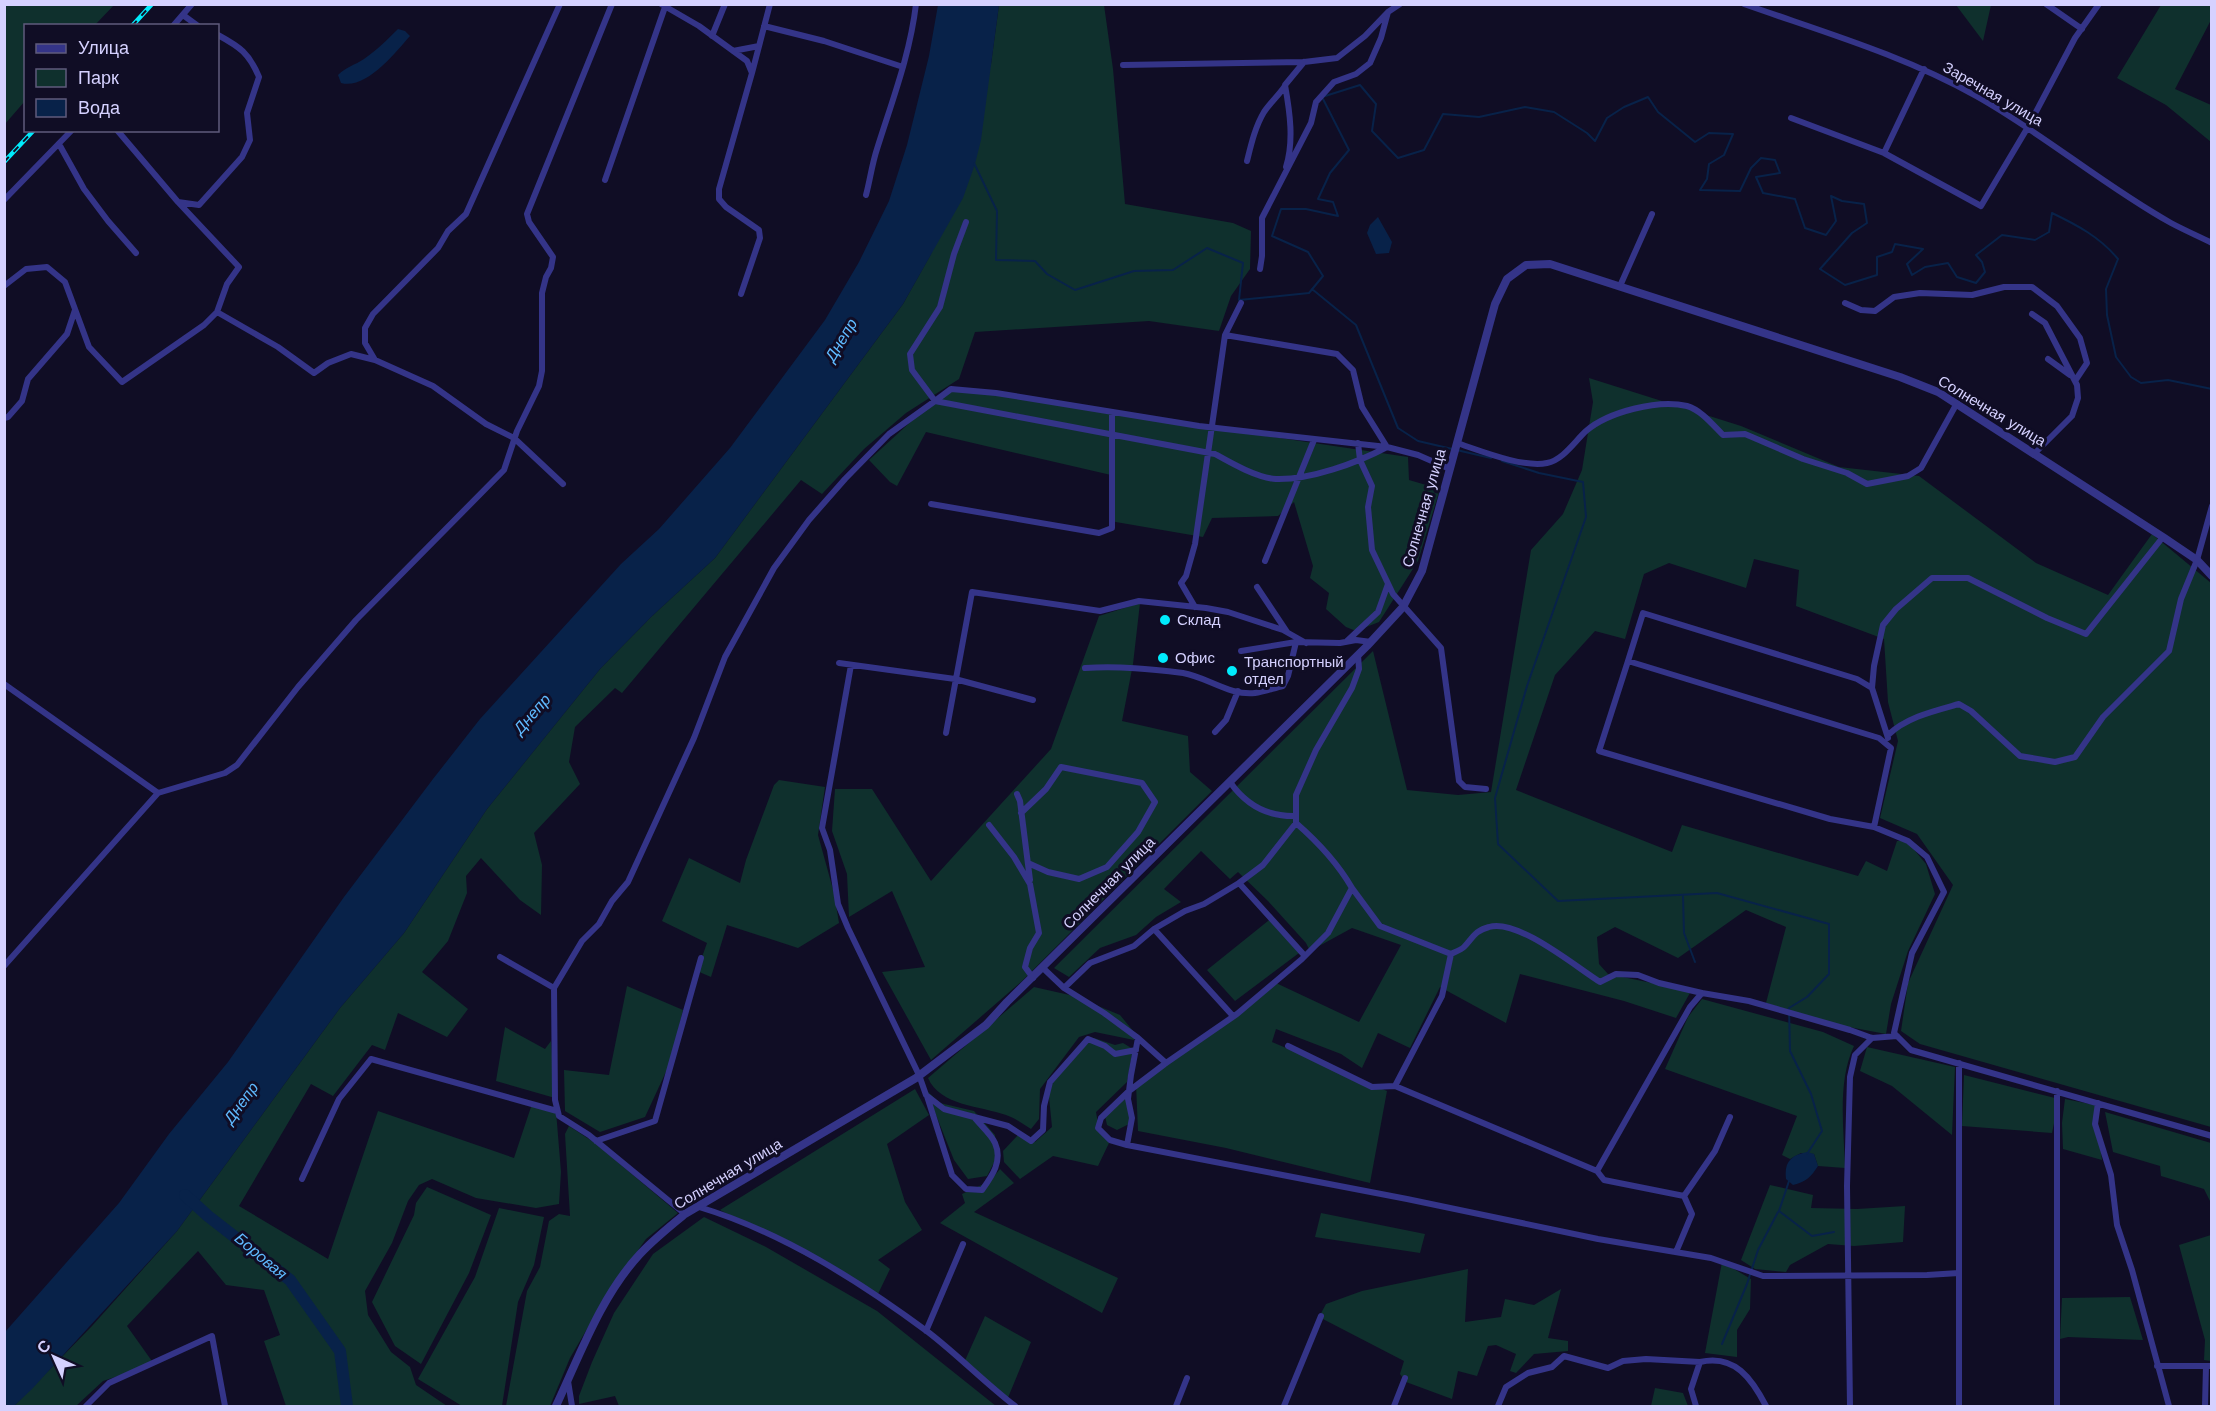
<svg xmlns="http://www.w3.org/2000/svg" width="2216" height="1411" viewBox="0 0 2216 1411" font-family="'Work Sans',sans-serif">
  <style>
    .green { fill: #0f302d }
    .water { fill: #082249 }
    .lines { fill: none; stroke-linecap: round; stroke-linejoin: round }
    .stream { stroke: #082249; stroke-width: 2 }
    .river { stroke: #082249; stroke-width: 12 }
    .minor { stroke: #343488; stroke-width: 6 }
    .tertiary { stroke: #343488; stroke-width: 8 }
    .rail-casing { stroke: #00ebfc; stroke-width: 4.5 }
    .rail { stroke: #100d25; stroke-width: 2; stroke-dasharray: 7; stroke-linecap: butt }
    .poi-dot { fill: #00ebfc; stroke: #100d25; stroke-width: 2 }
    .labels { text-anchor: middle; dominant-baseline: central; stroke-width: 6; stroke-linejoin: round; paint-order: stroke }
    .street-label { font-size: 15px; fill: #d5d1ff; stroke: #100d25 }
    .poi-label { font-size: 15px; fill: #d5d1ff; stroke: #100d25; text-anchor: start }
    .water-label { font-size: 16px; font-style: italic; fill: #5fbaff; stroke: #100d25 }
  </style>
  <rect width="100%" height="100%" fill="#100d25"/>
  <path class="green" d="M 5,4 L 114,5 L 95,25 L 26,26 L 25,101 L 5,124 Z
    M 999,5 L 1104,5 L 1113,69 L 1125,204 L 1233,223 L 1251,231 L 1250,269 L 1231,296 L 1219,331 L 1149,321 L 975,332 L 959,379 L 906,413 L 864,449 L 822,494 L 801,480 L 622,693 L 615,688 L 575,727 L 569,762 L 580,784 L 534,833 L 542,865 L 541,915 L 520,900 L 481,858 L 466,876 L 467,893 L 448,941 L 422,972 L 468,1009 L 447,1037 L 398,1013 L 385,1050 L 372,1045 L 333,1096 L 311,1084 L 239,1206 L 328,1259 L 378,1111 L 514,1158 L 532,1104 L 556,1111 L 561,1172 L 559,1204 L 536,1208 L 476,1198 L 432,1179 L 419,1185 L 408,1201 L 392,1243 L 365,1291 L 368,1315 L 391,1352 L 410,1367 L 416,1385 L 447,1406 L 286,1406 L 264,1341 L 280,1335 L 264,1290 L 226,1285 L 198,1251 L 127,1326 L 154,1364 L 103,1381 L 76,1406 L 14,1406 L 92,1326 L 177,1231 L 340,1008 L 404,933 L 487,809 L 600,669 L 651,617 L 715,558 L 903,304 L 931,254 L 991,64 Z
    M 1956,5 L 1991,5 L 1983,41 Z
    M 2161,5 L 2211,5 L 2211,20 L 2175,89 L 2211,105 L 2211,142 L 2166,105 L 2117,78 Z
    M 1589,378 L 1741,426 L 1839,467 L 1919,476 L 2036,563 L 2108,595 L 2152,534 L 2211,583 L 2211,1127 L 1920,1044 L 1901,1031 L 1908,983 L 1953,885 L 1917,834 L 1880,818 L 1898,741 L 1888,702 L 1884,639 L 1796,606 L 1799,570 L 1754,559 L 1746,588 L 1669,563 L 1644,574 L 1625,639 L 1595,631 L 1555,675 L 1516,790 L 1672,852 L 1682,825 L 1858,876 L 1866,861 L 1887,871 L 1897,841 L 1907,841 L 1926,864 L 1935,894 L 1908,951 L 1891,1004 L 1886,1034 L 1833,1024 L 1766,1003 L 1786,927 L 1746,910 L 1678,958 L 1615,927 L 1597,937 L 1599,964 L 1608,974 L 1691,991 L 1676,1018 L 1624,1001 L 1520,974 L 1506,1023 L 1440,987 L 1410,1048 L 1378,1033 L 1362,1068 L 1341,1054 L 1276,1029 L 1272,1042 L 1387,1091 L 1370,1183 L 1226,1148 L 1138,1131 L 1136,1084 L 1276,983 L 1359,1022 L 1401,945 L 1352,928 L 1310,951 L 1306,943 L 1268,901 L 1238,872 L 1230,879 L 1201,851 L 1164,889 L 1181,902 L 1156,917 L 1136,935 L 1100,948 L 1069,977 L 1054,968 L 1373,651 L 1407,790 L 1458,795 L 1491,792 L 1531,550 L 1563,514 L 1582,470 L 1593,402 Z
    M 954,387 L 1117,414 L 1408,457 L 1409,480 L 1440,489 L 1418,561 L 1379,622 L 1356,631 L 1346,627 L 1326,609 L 1329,593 L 1310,578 L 1313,566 L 1294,502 L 1278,516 L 1212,518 L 1203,537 L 1110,521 L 1111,475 L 926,432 L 897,486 L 890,482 L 869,460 L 917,416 Z
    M 1140,603 L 1133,664 L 1122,721 L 1188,736 L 1190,772 L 1212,791 L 1021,982 L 931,1060 L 882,972 L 925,967 L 892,891 L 849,917 L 847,874 L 832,831 L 835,789 L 872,789 L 931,881 L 1051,749 L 1099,616 Z
    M 779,780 L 825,787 L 818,835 L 834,893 L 839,923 L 798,948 L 727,925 L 711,977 L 697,971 L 707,943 L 662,921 L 689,858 L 740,883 L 746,860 L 774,785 Z
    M 1273,917 L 1303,950 L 1235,1001 L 1207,970 Z
    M 627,986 L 683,1010 L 670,1063 L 645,1117 L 600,1132 L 565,1111 L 564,1070 L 609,1075 Z
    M 1034,987 L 1074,996 L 1120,1015 L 1134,1032 L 1134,1040 L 1095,1032 L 1079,1037 L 1040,1089 L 1039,1119 L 1031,1129 C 1023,1124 1015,1118 1006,1115 C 981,1106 940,1106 928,1078 Z
    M 1702,999 L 1823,1032 L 1854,1046 C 1837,1082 1844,1129 1845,1168 L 1818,1166 L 1814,1154 L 1801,1153 L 1790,1159 L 1782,1155 L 1797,1116 L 1665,1069 L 1688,1017 Z
    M 505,1027 L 545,1049 L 551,1041 L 555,1098 L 496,1081 Z
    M 1094,1038 L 1115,1045 L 1123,1043 L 1133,1049 L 1127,1082 L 1096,1112 L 1099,1130 L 1109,1143 L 1098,1166 L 1053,1156 L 1020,1179 L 1004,1162 L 1003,1151 L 1020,1133 L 1035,1142 L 1052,1127 L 1048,1087 L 1074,1056 Z
    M 1867,1047 L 1955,1067 L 1952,1135 L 1892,1086 L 1860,1071 Z
    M 1964,1075 L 2059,1099 L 2052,1133 L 1962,1126 Z
    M 915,1089 L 929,1115 L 887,1144 L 905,1202 L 922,1230 L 878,1260 L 890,1269 L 878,1294 L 720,1210 Z
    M 926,1090 L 940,1103 L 974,1111 L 995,1135 L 997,1157 L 987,1176 L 968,1179 L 954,1160 Z
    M 1128,1092 L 1131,1123 L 1117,1130 L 1107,1125 L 1105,1116 Z
    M 2065,1099 L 2095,1105 L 2102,1160 L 2063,1149 L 2062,1123 Z
    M 2105,1112 L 2211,1143 L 2211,1203 L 2204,1189 L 2161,1176 L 2160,1166 L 2113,1152 Z
    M 569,1126 L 595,1143 L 678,1213 L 646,1239 L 611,1288 L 570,1358 L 550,1406 L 506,1406 L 527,1291 L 540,1267 L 549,1221 L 559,1214 L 570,1216 L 565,1134 Z
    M 1000,1169 L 1014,1183 L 974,1212 L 1118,1278 L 1102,1313 L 940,1223 L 965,1203 L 962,1194 L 990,1181 Z
    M 1770,1185 L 1813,1195 L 1811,1208 L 1857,1209 L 1905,1206 L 1903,1242 L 1854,1246 L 1828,1244 L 1790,1265 L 1786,1272 L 1755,1269 L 1741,1260 Z
    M 427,1187 L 491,1215 L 469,1273 L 421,1364 L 395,1346 L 372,1302 L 414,1215 L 416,1203 Z
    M 499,1208 L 544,1217 L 534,1265 L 518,1302 L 502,1406 L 462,1406 L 418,1379 L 475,1277 Z
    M 1321,1213 L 1425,1234 L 1420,1253 L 1315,1237 Z
    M 704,1217 L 766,1247 L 877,1311 L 996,1406 L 619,1406 L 615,1396 L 579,1404 L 579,1396 L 592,1362 L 614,1313 L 653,1254 Z
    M 2211,1235 L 2212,1235 L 2211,1361 L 2204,1360 L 2205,1340 L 2179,1245 Z
    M 1722,1262 L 1751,1279 L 1750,1309 L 1737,1330 L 1737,1357 L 1705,1353 Z
    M 1468,1269 L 1465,1322 L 1501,1317 L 1505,1299 L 1534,1305 L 1561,1289 L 1548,1338 L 1568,1341 L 1568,1351 L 1534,1354 L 1516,1373 L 1510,1371 L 1516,1354 L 1496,1345 L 1488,1346 L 1477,1376 L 1458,1371 L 1452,1399 L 1406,1382 L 1400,1374 L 1404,1361 L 1319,1317 L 1326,1304 L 1362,1291 Z
    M 2130,1297 L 2143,1340 L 2068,1337 L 2060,1339 L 2062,1298 Z
    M 985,1316 L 1031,1342 L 1007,1400 L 963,1365 Z
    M 1655,1388 L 1683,1393 L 1688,1406 L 1651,1406 Z"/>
  <path class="water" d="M 938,5 L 999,5 L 981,140 L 975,164 L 963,198 L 903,304 L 715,558 L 651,617 L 600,669 L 487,809 L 404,933 L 340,1008 L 177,1231 L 32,1389 L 14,1406 L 5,1406 L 5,1332 L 119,1203 L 169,1134 L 228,1062 L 344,897 L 433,779 L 480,719 L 621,564 L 659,529 L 730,448 L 825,320 L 859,262 L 889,201 L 907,145 L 929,56 Z
    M 398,29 L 405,31 L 410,36 C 395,53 366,90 341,83 L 338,75 C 346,67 355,65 364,59 C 377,50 387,40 398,29 Z
    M 1378,217 L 1392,242 L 1389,253 L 1376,254 L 1367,233 L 1370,225 Z
    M 1807,1152 L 1814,1154 L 1818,1166 C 1811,1177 1806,1182 1793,1185 L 1786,1179 C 1784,1162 1791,1155 1807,1152 Z"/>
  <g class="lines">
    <path class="stream" d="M 974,163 L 997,211 L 996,260 L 1035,261 L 1047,274 L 1075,290 L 1134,271 L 1173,270 L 1207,248 L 1243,263 L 1239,300 L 1309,293 L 1323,276 L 1308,252 L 1272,236 L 1281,209 L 1306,209 L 1338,216 L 1333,202 L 1318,199 L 1330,173 L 1349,150 L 1322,97 L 1360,85 L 1376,104 L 1372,131 L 1398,158 L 1424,150 L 1443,114 L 1479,117 L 1525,107 L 1554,112 L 1587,133 L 1595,141 L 1607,118 L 1624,107 L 1648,97 L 1658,112 L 1695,142 L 1709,133 L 1733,134 L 1724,155 L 1709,164 L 1707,179 L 1700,190 L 1740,191 L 1751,168 L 1761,158 L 1775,160 L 1780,173 L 1756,177 L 1763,193 L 1795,199 L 1805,228 L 1826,235 L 1836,221 L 1831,196 L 1842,201 L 1864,204 L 1867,223 L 1852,233 L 1820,269 L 1845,285 L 1877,275 L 1877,257 L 1892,252 L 1895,244 L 1923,249 L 1907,264 L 1912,275 L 1925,267 L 1948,263 L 1957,277 L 1976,283 L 1985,272 L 1982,262 L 1976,255 L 2002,235 L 2035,240 L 2049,232 L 2052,213 C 2077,225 2100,237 2118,259 L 2106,289 L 2107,315 L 2116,357 L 2131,377 L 2141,383 L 2168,380 L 2212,389
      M 1312,289 L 1356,325 L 1398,428 L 1418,441 L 1491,458
      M 1502,461 L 1539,473 L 1583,482 L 1586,517 L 1527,686 L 1495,798 L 1498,844 L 1558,901 L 1717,893 L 1829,924 L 1829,974 L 1807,997 L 1789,1008 L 1790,1051 L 1811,1094 L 1822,1131 L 1807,1154
      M 1683,896 L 1684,933 L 1695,962
      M 1789,1181 L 1779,1211 L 1812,1236 L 1834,1232
      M 1722,1344 L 1747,1284 L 1758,1250 L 1778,1212"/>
    <path class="river" d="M 185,1195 L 208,1216 L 290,1280 L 340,1351 L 347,1406"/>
    <path class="minor" d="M 560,4 L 466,214 L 448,231 L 438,248 L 373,314 L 365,328 L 365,343 L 375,360 L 433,386 L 486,424 L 514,438 L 563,484
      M 661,4 L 699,26 L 747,61 L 752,73 L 719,189 L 719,199 L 726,207 L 759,230 L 760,238 L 741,294
      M 1744,4 C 1823,32 1903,55 1976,96 C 2044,134 2103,185 2171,223 C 2184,230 2198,236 2212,243
      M 2046,4 L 2082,29
      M 183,15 L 198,26
      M 173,26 L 192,4
      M 764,26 L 824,41 L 903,67
      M 712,36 L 725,4
      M 733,51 L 759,46
      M 1123,65 L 1304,62 L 1337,58 L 1365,36 L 1388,12 L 1400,4
      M 752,73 L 770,4
      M 1791,118 L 1884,153 L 1981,206 L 2028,127 L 2075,38 L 2099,4
      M 117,130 L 178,202 L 239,267 L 227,284 L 217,312
      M 59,144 L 84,189 L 108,221 L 136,253
      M 1884,153 L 1924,69
      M 1247,161 C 1251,145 1255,127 1264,112 C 1270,103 1279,95 1285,86
      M 1286,167 C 1294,141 1290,113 1285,85 L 1304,62
      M 605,180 L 665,7
      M 866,195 C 870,180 872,164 877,149 C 892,101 910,55 916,4
      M 4,200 L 72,130
      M 178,202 L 199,205 L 242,157 L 250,140 L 247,113 L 259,77 C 249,53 240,47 218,35
      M 966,222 L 954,254 L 940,307 L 910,354 L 912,370 L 935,401 L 951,389 L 996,393 L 1199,426 L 1387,447 L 1362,407 L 1353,370 L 1337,354 L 1225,335
      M 1260,269 L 1262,256 L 1262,218 L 1311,123 L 1316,102 L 1334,82 L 1356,74 L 1370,63 L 1381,38 L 1388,12
      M 4,286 L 26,269 L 47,267 L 65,282 L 89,347 L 122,382 L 204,325 L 217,312 L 278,347 L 314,373 L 328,363 L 351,354 L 375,360
      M 1620,286 L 1652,214
      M 1845,303 L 1861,310 L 1875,311 L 1894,297 L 1920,293 L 1972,295 L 2004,287 L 2032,287 L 2057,306 L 2080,338 L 2087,363 L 2075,381
      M 2032,314 L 2045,323 L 2077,385 L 2078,398 L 2072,416 L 2035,453
      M 2048,359 L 2070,375
      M 4,418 L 8,417 L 22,401 L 28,379 L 67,334 L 75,310
      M 1358,443 L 1360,460 L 1372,486 L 1368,507 L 1372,550 L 1393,594 L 1441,648 L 1459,781 L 1465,787 L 1486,789
      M 1457,443 C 1481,451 1523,468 1547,463 C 1563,460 1575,441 1586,431 C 1608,412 1658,399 1687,406 C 1701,410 1713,425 1723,435 L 1745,434 L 1803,459 L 1847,473 L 1867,484 L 1908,476 L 1921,468 L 1957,403
      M 931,504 L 1099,533 L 1112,528 L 1112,412
      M 1265,561 L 1314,440
      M 1257,587 L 1287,632
      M 1195,607 L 1181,583 L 1186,576 L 1195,544 L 1225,335 L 1241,303
      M 1347,641 L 1378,612 L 1388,584
      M 1241,651 L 1296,642 L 1340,643 L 1356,640 L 1371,642
      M 1628,661 L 1643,613 L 1857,679 L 1872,688 L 1888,738
      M 839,663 L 955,679 L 1033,700
      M 851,665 L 822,828 L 830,850 L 838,904 L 848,928 L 919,1075 L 926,1095 L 944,1109 L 1008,1126 L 1031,1141 L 1043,1130 L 1044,1106 L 1050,1082 L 1088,1039 L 1105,1046 L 1115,1054 L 1136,1050
      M 1085,668 C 1120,666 1150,669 1183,673 C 1207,677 1230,696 1255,693 C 1264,692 1274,688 1283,686 L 1288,676 L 1296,642
      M 4,684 L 158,793 L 4,966
      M 1872,688 L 1874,666 L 1883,625 L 1896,609 L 1932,578 L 1968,578 L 2047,618 L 2086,634 L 2163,537
      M 1215,732 L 1226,720 L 1238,691
      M 946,733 L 972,592 L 1100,611 L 1139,601 L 1206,608 L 1228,612 L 1283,630 L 1306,643
      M 1888,735 C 1907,717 1934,711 1959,704 L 1971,711 L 2020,756 L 2055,762 L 2075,757 L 2103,717 L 2169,651 L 2181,599 L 2197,560 L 2212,506
      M 1230,782 C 1246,805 1268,817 1296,816
      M 158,793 L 225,773 L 237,765 L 298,687 L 356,620 L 504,470 L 517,431 L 539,386 L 542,371 L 542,293 L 546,277 L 551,268 L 553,257 L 529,222 L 527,214 L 612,4
      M 1017,794 L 1020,801 L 1030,880
      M 1021,813 L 1046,789 L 1061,767 L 1142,783 L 1155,802 L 1138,832 L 1107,867 L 1079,879 L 1048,872 L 1028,863
      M 1296,823 L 1296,795 L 1316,750 L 1352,688 L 1359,669 L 1358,655
      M 989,825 L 1014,857 L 1030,884 L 1039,933 L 1030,948 L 1025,967 L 1033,978
      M 1874,827 L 1891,748 L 1879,738 L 1628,661 L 1599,751 L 1830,819 L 1874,827 L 1908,841 L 1927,857 L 1944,892 L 1912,953 L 1894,1033 L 1911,1050 L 2212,1136
      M 1239,883 L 1263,865 L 1296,823 C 1319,843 1337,862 1352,888
      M 1154,929 L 1185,911 L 1204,904 L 1239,883 L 1305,956
      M 1451,954 C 1455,952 1461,950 1464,947 C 1473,938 1474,931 1489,927 C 1517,918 1576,967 1600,982 L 1616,974 L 1638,975 L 1659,983 L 1702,993
      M 500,957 L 554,988
      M 1043,968 L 1064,988 L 1104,1013 L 1138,1038 L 1131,1075 L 1128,1099 L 1132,1118 L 1127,1145 L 1407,1199 L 1598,1239 L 1711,1258 L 1763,1276 L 1927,1275 L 1959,1273
      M 1064,988 L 1090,963 L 1134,946 L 1154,929 L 1233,1016
      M 1138,1038 L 1166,1063
      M 1288,1046 L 1372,1087 L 1395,1086 L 1597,1171
      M 1959,1063 L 1959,1406
      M 927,1096 L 952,1175 L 966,1189 L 982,1190 C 992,1176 1003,1161 995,1143 C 991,1134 980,1125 974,1117
      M 2098,1103 L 2095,1124 L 2111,1175 L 2117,1225 L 2132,1270 L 2169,1406
      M 596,1141 L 655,1121 L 701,958
      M 1127,1145 L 1110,1140 L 1098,1128 L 1101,1118 L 1129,1091 L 1166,1063 L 1237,1014 L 1302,959 L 1328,933 L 1352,888 L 1380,926 L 1451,954 L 1442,996 L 1395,1086
      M 302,1179 L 339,1099 L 371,1059 L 557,1111
      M 1684,1196 L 1715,1151 L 1730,1117
      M 699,1207 C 782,1232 859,1281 928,1332 C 958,1355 985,1383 1015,1406
      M 685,1214 L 589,1135 L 559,1116 L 555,1100 L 554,988 L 582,941 L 599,924 L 612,901 L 628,882 L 694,738 L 725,657 L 774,568 L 809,520 L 845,479 L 889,434 L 935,401 L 1215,454 C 1231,463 1257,478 1276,479 C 1310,480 1357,463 1387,447 L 1418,455 L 1450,469
      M 1676,1252 L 1692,1214 L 1684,1196 L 1604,1180 L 1597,1171 L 1690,1007 L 1702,993 L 1749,1001 L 1850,1030 L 1872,1038 L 1897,1036
      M 926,1331 L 963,1244
      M 2157,1366 L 2212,1366
      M 568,1381 L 572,1406
      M 86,1406 L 109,1383 L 212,1336 L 225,1406
      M 1176,1406 L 1187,1378
      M 1284,1406 L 1321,1316
      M 1394,1406 L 1405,1378
      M 1498,1406 L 1506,1387 L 1528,1373 L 1552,1367 L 1564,1356 L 1608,1368 L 1623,1361 L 1646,1359 L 1700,1362
      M 1696,1406 L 1691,1389 L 1700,1362 C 1735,1354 1752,1379 1766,1406
      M 1850,1406 L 1847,1186 L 1850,1077 L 1855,1055 L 1872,1038
      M 2057,1406 L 2057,1091
      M 2205,1406 L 2206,1366"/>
    <path class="tertiary" d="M 556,1406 C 580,1355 601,1296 640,1254 C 654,1239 669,1227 685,1214 L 916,1078 L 986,1025 L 1007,1002 L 1367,646 L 1403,607 L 1422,571 L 1495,304 L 1507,279 L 1526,265 L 1550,264 L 1900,377 L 1938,392 L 2163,537 L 2197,560 L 2212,576"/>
    <defs>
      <path id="rail" d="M 132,26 L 152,4
        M 4,162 L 34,130"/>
    </defs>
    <use href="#rail" class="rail-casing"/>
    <use href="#rail" class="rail"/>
  </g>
  <g class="poi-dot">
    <circle cx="1165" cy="620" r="6"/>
    <circle cx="1163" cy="658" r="6"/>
    <circle cx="1232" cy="671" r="6"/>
  </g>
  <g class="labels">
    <g class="street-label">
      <text transform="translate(1993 94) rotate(30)">Заречная улица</text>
      <text transform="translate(1992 411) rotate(31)">Солнечная улица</text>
      <text transform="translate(1424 508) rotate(-74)">Солнечная улица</text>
      <text transform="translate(1109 883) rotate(-45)">Солнечная улица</text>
      <text transform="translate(728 1174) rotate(-31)">Солнечная улица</text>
    </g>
    <g class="poi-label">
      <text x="1177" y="620">Склад</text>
      <text x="1175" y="658">Офис</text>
      <text x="1244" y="662">Транспортный<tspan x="1244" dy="17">отдел</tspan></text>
    </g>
    <g class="water-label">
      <text transform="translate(841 340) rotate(-59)">Днепр</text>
      <text transform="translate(532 714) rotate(-49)">Днепр</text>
      <text transform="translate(241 1103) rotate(-54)">Днепр</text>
      <text transform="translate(261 1256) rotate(40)">Боровая</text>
    </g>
  </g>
  <rect width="2216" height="1411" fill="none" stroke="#d5d1ff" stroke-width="12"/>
  <rect x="24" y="24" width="195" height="108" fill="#100d25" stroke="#5f5b7c" stroke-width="1.5"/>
  <rect x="36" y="44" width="30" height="9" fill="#343488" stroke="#5f5b7c" stroke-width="1.5"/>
  <text x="78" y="54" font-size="18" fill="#d5d1ff">Улица</text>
  <rect x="36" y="69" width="30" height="18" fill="#0f302d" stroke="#5f5b7c" stroke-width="1.5"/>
  <text x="78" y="84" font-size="18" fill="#d5d1ff">Парк</text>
  <rect x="36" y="99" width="30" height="18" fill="#082249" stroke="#5f5b7c" stroke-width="1.5"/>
  <text x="78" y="114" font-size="18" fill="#d5d1ff">Вода</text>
  <g transform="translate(54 1357) rotate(315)" stroke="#100d25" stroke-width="4.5" paint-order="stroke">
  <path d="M0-4.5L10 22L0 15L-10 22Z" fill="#d5d1ff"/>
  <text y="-9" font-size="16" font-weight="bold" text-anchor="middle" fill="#d5d1ff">С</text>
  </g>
</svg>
